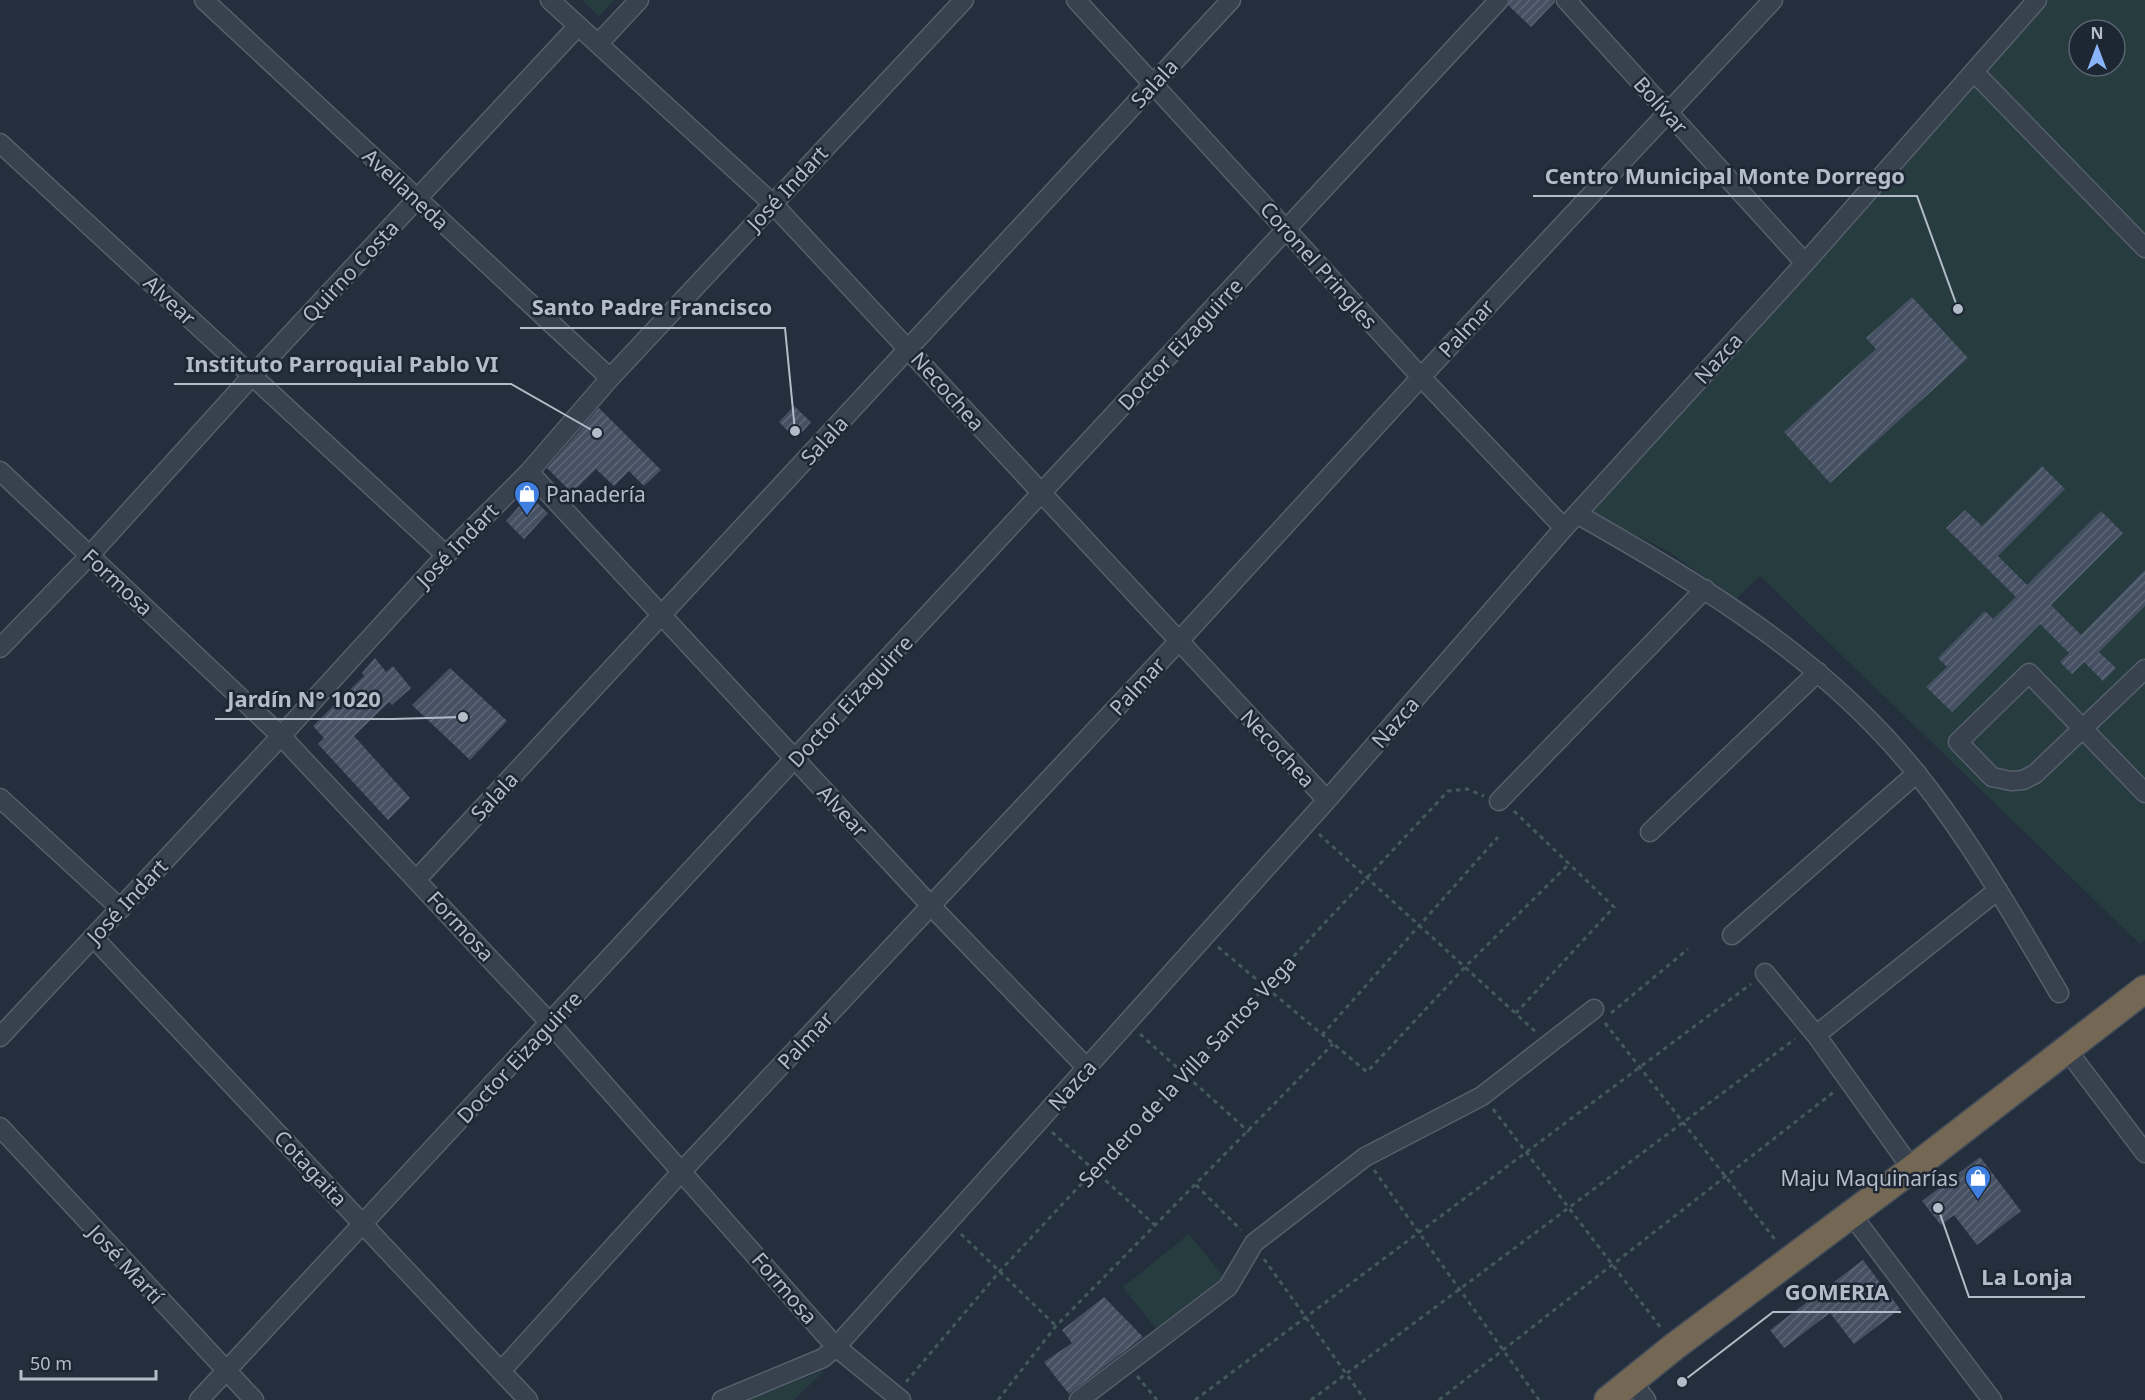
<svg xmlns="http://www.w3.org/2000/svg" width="2145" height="1400" viewBox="0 0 2145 1400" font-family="'Noto Sans',sans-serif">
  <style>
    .grass { fill: #263c3f; fill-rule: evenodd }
    .park { fill: url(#park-tufts) }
    .building { fill: url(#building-hatch) }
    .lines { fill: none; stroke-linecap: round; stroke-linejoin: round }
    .minor-casing { stroke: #565f6c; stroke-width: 21 }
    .highway-casing { stroke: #434c59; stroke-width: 30 }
    .path { stroke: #44595c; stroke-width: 3; stroke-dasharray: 4.5 4.5; stroke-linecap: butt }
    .minor { stroke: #38414e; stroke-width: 18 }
    .highway { stroke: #746855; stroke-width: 27 }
    .labels { text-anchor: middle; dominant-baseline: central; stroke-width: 5; stroke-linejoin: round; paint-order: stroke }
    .street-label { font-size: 21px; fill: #b4bcc9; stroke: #1d2633 }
    .poi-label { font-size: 21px; fill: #b4bcc9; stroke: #1d2633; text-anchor: start }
    .leader { fill: none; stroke: #b4bcc9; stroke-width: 2 }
    .callout-dot { fill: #b4bcc9; stroke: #1d2633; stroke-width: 2 }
    .callout-label { font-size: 22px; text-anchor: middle; font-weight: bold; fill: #b4bcc9; stroke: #1d2633; stroke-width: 5; stroke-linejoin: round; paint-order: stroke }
  </style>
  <defs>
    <pattern id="park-tufts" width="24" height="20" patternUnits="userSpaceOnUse" patternTransform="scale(1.5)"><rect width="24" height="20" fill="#263c3f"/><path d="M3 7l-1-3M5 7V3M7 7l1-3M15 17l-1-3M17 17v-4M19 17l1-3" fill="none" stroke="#435659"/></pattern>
    <pattern id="building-hatch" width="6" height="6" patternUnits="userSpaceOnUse" patternTransform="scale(1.5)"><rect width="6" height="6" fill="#455162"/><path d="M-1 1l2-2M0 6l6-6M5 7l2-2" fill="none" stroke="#5d6877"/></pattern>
  </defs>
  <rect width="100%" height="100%" fill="#242f3e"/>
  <path class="grass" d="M 2048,0 L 2145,0 L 2145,940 L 2140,944 L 1760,576 L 1736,599 L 1669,552 L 1589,511 ZM 2079,30 L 2115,30 L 2115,66 L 2079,66 Z
    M 1189,1234 L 1224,1277 L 1157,1330 L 1123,1287 Z
    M 825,1370 L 794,1400 L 748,1400 Z"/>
  <path class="park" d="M 582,0 L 614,0 L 599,16 Z"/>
  <path class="building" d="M 1510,0 L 1555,0 L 1555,2 L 1531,27 L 1508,5 Z
    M 1912,297 L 1968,358 L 1830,483 L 1784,432 L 1876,349 L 1866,338 Z
    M 794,406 L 811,422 L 796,439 L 779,422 Z
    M 599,408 L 661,470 L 644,486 L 629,471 L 614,486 L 596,469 L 572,493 L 547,468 Z
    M 2042,466 L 2065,489 L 1998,556 L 2027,585 L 2101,511 L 2123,533 L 2051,605 L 2081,635 L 2145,570 L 2145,606 L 2099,652 L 2116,668 L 2103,681 L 2084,662 L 2072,674 L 2060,662 L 2069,653 L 2040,624 L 1952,712 L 1926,687 L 1947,667 L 1938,658 L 1985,611 L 1993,619 L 2016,597 L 1946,528 L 1965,510 L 1982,526 Z
    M 533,499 L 548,513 L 524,539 L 506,521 L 523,502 Z
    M 375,658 L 386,672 L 393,666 L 411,688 L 392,705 L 389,702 L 354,736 L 410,798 L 388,820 L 318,744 L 324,738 L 313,726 L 364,676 L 362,673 Z
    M 450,668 L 507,721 L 470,760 L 412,705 Z
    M 1980,1157 L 2021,1211 L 1977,1245 L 1954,1215 L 1941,1225 L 1922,1201 Z
    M 1863,1260 L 1900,1309 L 1854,1344 L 1830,1313 L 1784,1348 L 1770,1330 Z
    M 1104,1297 L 1143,1337 L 1069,1394 L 1044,1362 L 1072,1343 L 1062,1330 Z"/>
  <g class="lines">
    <defs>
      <path id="minor" d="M 204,0 L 610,378
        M 550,0 L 772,203 L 1327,800
        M 1076,0 L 1421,377 L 1564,528
        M 1566,0 L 1805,263
        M 598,44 L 639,0
        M 1974,72 L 2145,248
        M 0,143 L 446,555
        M 0,471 L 281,736 L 550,1023 L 836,1347 L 901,1400
        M 529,472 L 931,906 L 1087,1068
        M 1577,514 C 1702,585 1827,660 1918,775 C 1972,843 2015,918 2059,993
        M 0,648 L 90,555 L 252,376 L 578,26
        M 2145,669 L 2035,774 L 2023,780 L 2011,781 L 1992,777 L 1958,742 L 2029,673 L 2145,793
        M 0,798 L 121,909
        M 1499,801 L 1705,589
        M 1650,832 L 1818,672
        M 417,879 L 1231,0
        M 1732,935 L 1917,773
        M 94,938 L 528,1400
        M 1765,973 L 1816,1035 L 1912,1169
        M 1816,1035 L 1998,890
        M 0,1037 L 281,736 L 446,555 L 529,472 L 610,378 L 964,0
        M 2067,1050 L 2145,1153
        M 0,1127 L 254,1400
        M 1851,1214 L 1992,1400
        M 501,1371 L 683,1170 L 1178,642 L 1421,377 L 1773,0
        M 1632,1382 L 1646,1400
        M 199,1400 L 1499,0
        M 722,1400 L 823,1358 L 836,1347 L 1327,800 L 1564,528 L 1805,263 L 2037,0
        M 1079,1400 L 1228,1287 L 1254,1243 L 1365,1157 L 1482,1096 L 1594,1009"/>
      <path id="highway" d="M 1608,1400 L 1675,1346 L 1912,1169 L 2145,989"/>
    </defs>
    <use href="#minor" class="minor-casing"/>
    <use href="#highway" class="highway-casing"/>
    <path class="path" d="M 1514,811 L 1614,907 L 1516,1013
      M 1319,834 L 1536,1032
      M 1218,947 L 1367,1072 L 1465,967 L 1569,864
      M 1611,1013 L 1688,949
      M 1605,1023 L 1777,1242
      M 1140,1034 L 1249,1132
      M 1322,1035 L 1498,837
      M 1493,1109 L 1661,1328
      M 1052,1132 L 1156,1226
      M 1374,1170 L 1539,1400
      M 1196,1185 L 1241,1230
      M 961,1234 L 1056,1326
      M 1264,1259 L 1365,1400
      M 1137,1376 L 1157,1400
      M 906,1382 L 1000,1271 L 1448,791 L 1467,789 L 1484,796
      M 998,1400 L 1056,1326 L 1333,1044
      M 1195,1400 L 1751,984
      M 1311,1400 L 1795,1039
      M 1439,1400 L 1835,1091"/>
    <use href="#minor" class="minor"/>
    <use href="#highway" class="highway"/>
  </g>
  <defs>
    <symbol id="shop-pin" viewBox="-11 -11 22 30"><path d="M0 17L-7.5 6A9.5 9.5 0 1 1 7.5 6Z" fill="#3f7fe0" stroke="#1d2633"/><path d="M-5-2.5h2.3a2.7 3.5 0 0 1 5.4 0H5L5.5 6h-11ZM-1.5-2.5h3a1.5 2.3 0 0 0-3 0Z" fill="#fff"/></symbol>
  </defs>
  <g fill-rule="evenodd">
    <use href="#shop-pin" x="512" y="479" width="30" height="40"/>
    <use href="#shop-pin" x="1963" y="1163" width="30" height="40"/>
  </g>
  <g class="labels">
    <g class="street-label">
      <text transform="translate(1154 83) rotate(-47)">Salala</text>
      <text transform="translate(1661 105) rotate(48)">Bolívar</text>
      <text transform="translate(787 188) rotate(-47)">José Indart</text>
      <text transform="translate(406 189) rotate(43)">Avellaneda</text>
      <text transform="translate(1319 265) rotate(48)">Coronel Pringles</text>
      <text transform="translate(350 271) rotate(-47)">Quirno Costa</text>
      <text transform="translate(170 300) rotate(43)">Alvear</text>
      <text transform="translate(1466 328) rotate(-47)">Palmar</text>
      <text transform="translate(1180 344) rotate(-47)">Doctor Eizaguirre</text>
      <text transform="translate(1718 358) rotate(-48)">Nazca</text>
      <text transform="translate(948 391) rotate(48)">Necochea</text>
      <text transform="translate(824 440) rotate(-47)">Salala</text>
      <text transform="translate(457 545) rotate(-46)">José Indart</text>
      <text transform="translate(118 582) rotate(43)">Formosa</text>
      <text transform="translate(1137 686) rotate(-47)">Palmar</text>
      <text transform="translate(850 701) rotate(-47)">Doctor Eizaguirre</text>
      <text transform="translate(1395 722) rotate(-49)">Nazca</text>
      <text transform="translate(1278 748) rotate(47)">Necochea</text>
      <text transform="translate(494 796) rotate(-47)">Salala</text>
      <text transform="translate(843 811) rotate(47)">Alvear</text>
      <text transform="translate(127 901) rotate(-47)">José Indart</text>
      <text transform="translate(461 926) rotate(47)">Formosa</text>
      <text transform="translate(805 1040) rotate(-47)">Palmar</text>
      <text transform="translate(519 1057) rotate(-47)">Doctor Eizaguirre</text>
      <text transform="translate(1187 1071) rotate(-47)">Sendero de la Villa Santos Vega</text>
      <text transform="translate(1072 1085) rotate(-48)">Nazca</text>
      <text transform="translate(311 1168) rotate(47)">Cotagaita</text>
      <text transform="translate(126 1264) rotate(47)">José Martí</text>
      <text transform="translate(785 1288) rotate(49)">Formosa</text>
    </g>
    <g class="poi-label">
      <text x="546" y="494">Panadería</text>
      <text x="1958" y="1178" text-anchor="end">Maju Maquinarías</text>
    </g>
  </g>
  <path class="leader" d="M1958 309L1917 196H1533M795 431L785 328H520M597 433L511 384H174M463 717L393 719H215M1938 1208L1969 1297H2085M1682 1382L1773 1312H1901"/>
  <g class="callout-dot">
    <circle cx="1958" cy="309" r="6"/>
    <circle cx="795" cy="431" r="6"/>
    <circle cx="597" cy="433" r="6"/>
    <circle cx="463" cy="717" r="6"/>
    <circle cx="1938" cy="1208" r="6"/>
    <circle cx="1682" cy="1382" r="6"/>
  </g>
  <g class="callout-label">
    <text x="1725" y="184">Centro Municipal Monte Dorrego</text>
    <text x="652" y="315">Santo Padre Francisco</text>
    <text x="342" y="372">Instituto Parroquial Pablo VI</text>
    <text x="304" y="707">Jardín N° 1020</text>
    <text x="2027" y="1285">La Lonja</text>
    <text x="1837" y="1300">GOMERIA</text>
  </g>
  <g transform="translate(2097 48)"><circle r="28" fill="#1d2633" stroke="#59626f" stroke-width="1.5"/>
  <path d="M0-4.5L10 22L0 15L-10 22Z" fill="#8ab4f8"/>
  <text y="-9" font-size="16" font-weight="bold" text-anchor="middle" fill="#b4bcc9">N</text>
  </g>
  <path d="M21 1370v9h135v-9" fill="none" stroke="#b4bcc9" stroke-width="3"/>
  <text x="30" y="1370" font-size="18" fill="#b4bcc9" stroke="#1d2633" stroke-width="4.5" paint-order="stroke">50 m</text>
</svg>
